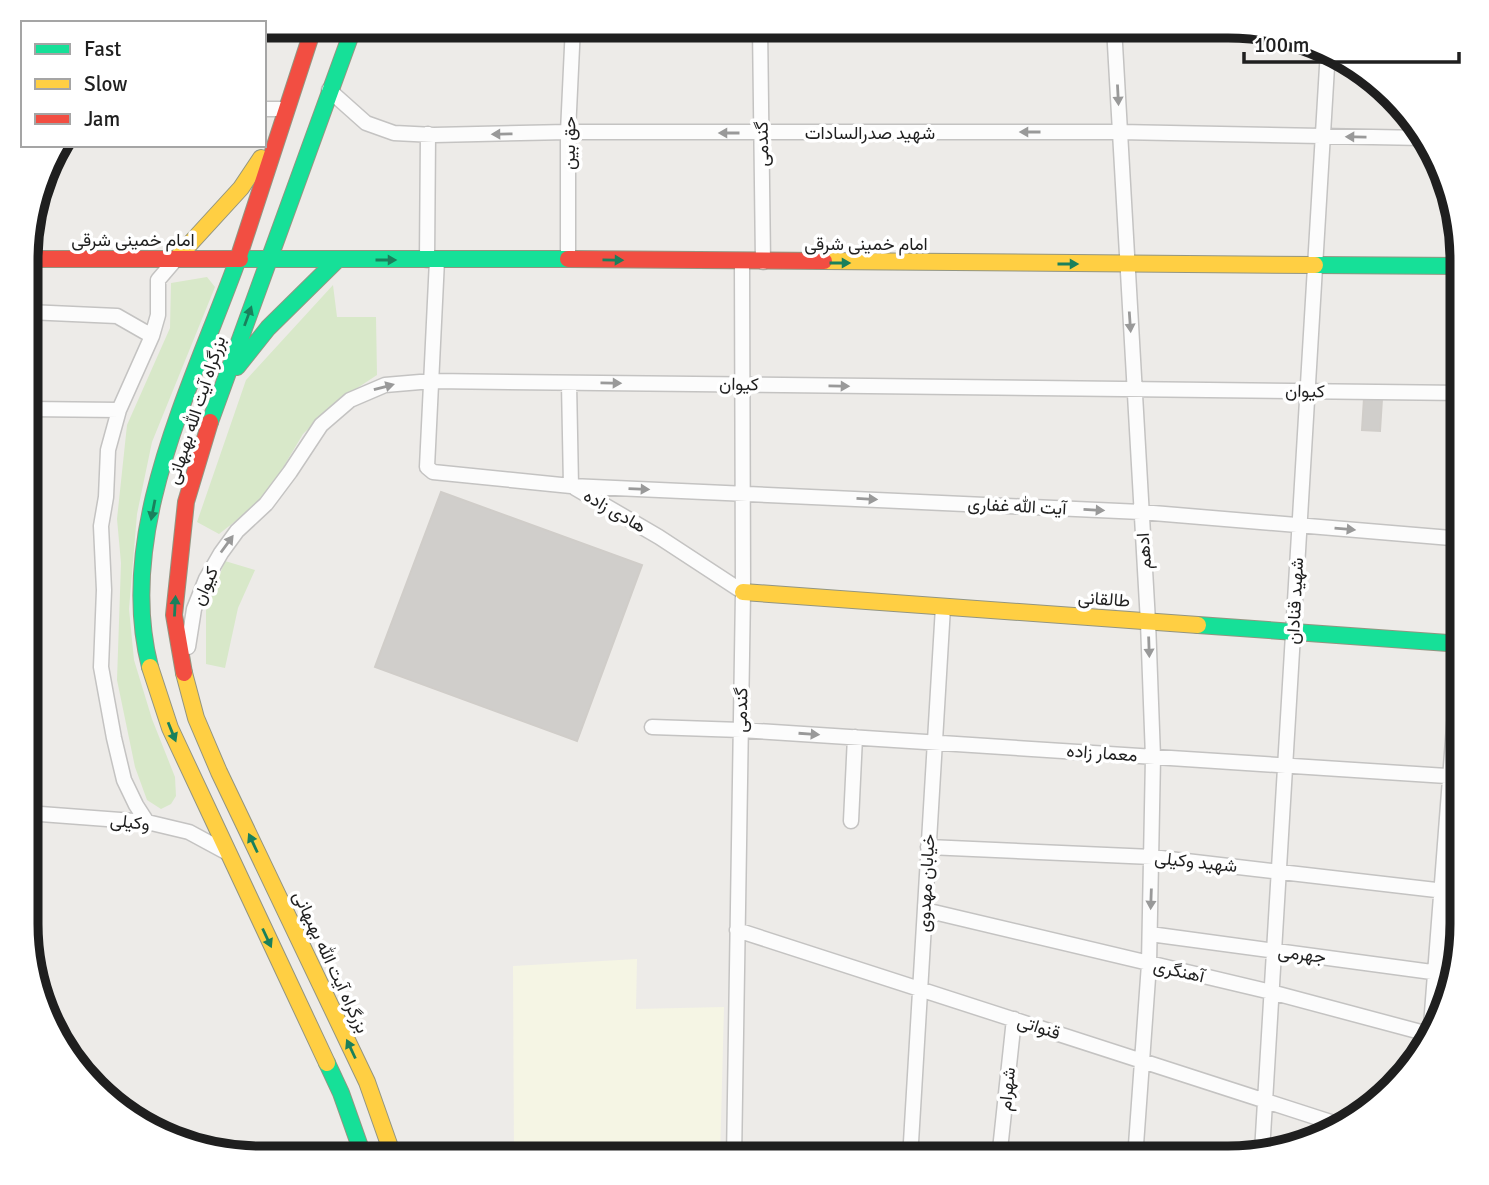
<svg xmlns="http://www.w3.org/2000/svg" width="1489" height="1185" viewBox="0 0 1489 1185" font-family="Signika,Vazirmatn,sans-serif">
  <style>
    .education { fill: #f5f5e4 }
    .grass { fill: #d8e8c9 }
    .building { fill: #d0cecb; stroke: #d0cdc9; stroke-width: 2 }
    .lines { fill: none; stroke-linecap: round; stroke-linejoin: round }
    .street-casing { stroke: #c4c3c2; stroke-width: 17 }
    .fast-casing { stroke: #939581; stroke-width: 18 }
    .slow-casing { stroke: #939581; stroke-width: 18 }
    .jam-casing { stroke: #939581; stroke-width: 18 }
    .street { stroke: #fcfcfc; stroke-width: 14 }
    .fast { stroke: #16e098; stroke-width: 16 }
    .slow { stroke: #ffcf43; stroke-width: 16 }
    .jam { stroke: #f24e42; stroke-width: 16 }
    .oneway { fill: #999 }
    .oneway2 { fill: #1a805c }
    .labels { text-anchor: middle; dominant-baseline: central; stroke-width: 7; stroke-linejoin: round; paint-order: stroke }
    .street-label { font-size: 18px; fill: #1f1f1f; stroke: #fff }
    .rim { fill: none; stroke: #1f1f1f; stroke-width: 9 }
  </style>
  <rect width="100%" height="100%" fill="#edebe8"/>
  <path class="education" d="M 637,959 L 636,1009 L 724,1007 L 720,1159 L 514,1158 L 513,966 Z"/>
  <path class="grass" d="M 207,277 L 215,287 L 152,442 L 137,514 L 129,609 L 134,660 L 152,719 L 175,777 L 176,796 L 171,804 L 161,809 L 147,800 L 135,767 L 117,680 L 121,563 L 117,519 L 127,425 L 170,328 L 171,283 Z
    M 333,285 L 337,317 L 376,317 L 377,375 L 339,400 L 303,434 L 265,498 L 219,534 L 197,522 L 246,380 Z
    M 225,561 L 255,570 L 238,608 L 225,668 L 206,664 L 206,610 Z"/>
  <path class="building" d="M 1364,398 L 1382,399 L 1380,431 L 1362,430 Z
    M 441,492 L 642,565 L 577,741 L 375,667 Z"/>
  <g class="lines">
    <defs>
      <path id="street" d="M 760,26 L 763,262
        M 1114,27 L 1148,622 L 1153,757 L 1149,964 L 1135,1159
        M 329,90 L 366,123 L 394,133 L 434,135 L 568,132 L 1119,132 L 1424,138
        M 264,109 L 287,109
        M 568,259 L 568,132 L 573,26
        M 427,260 L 428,134
        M 437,260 L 427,467 L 433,472 L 571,486 L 1141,512 L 1463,539
        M 28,312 L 117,316 L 152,336
        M 569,383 L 571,486
        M 28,409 L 119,410
        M 575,488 L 659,537 L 743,592
        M 188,647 L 194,609 L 206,579 L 221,553 L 237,531 L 266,504 L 290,472 L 321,425 L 350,400 L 385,385 L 432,381 L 1463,393
        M 652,727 L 741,730 L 1462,777
        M 27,813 L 147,822 L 189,832 L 226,852
        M 851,821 L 855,737
        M 147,822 L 136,805 L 124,780 L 114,738 L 101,667 L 104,590 L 101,526 L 106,497 L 108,450 L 119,410 L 152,336 L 158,315 L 158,280 L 176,259
        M 928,847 L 1152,857 L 1462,893
        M 925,910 L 1271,992 L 1432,1035
        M 737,930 L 1340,1125
        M 1150,934 L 1454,975
        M 1430,1039 L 1462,623
        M 1262,1152 L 1328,50
        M 734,1159 L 743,592 L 742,262
        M 910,1159 L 943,607
        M 999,1159 L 1014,1019"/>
      <path id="fast" d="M 240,259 L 568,259
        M 1315,265 L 1463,266
        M 237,367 L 268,328 L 337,260
        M 210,422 L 354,26
        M 1198,625 L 1462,644
        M 150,667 C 115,532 193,384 238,259
        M 327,1063 L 341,1093 L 364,1158"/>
      <path id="slow" d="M 176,259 L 241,188 L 261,158
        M 824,261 L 1315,265
        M 743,592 L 1198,625
        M 150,667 L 170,728 L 327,1063
        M 184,673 L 196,718 L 219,772 L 367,1082 L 391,1150 L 391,1158"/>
      <path id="jam" d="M 28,259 L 240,259
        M 238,259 L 314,26
        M 568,259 L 824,261
        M 184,673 L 174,615 L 186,502 L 210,422"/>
    </defs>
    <use href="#street" class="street-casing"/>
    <use href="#fast" class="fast-casing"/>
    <use href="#slow" class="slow-casing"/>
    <use href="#jam" class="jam-casing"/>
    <use href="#street" class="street"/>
    <use href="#fast" class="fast"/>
    <use href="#slow" class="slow"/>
    <use href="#jam" class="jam"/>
  </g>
  <defs><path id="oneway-solid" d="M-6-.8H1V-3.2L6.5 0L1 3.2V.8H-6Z" transform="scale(1.75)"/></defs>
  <g class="oneway">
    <use href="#oneway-solid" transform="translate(1118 95) rotate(87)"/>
    <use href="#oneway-solid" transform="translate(1030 132) rotate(180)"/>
    <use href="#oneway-solid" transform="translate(729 133) rotate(-180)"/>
    <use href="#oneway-solid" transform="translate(502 134) rotate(179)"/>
    <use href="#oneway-solid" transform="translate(1356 137) rotate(-179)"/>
    <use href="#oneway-solid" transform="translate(1130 322) rotate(86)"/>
    <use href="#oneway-solid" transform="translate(611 383) rotate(1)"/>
    <use href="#oneway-solid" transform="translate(839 386) rotate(1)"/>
    <use href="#oneway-solid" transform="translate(384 387) rotate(-15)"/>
    <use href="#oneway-solid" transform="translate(639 489) rotate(2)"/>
    <use href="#oneway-solid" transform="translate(867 499) rotate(3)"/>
    <use href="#oneway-solid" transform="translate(1094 510) rotate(3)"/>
    <use href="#oneway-solid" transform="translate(1345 529) rotate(5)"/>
    <use href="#oneway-solid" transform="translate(227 544) rotate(-54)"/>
    <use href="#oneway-solid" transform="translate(1149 647) rotate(88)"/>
    <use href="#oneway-solid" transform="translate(809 734) rotate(4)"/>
    <use href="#oneway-solid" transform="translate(1151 899) rotate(92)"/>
  </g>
  <g class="oneway2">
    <use href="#oneway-solid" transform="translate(386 260)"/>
    <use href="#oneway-solid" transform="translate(613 260) rotate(1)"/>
    <use href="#oneway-solid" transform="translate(840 263)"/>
    <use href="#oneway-solid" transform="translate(1068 264)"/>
    <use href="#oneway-solid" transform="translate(248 316) rotate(-70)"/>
    <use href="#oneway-solid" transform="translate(153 510) rotate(101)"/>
    <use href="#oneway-solid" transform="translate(175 606) rotate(-87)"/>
    <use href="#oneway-solid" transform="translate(172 732) rotate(68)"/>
    <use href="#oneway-solid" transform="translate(253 843) rotate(-115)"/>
    <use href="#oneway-solid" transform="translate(267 938) rotate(65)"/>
    <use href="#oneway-solid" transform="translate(351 1049) rotate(-115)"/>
  </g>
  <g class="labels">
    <g class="street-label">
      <text x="870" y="133">شهید صدرالسادات</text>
      <text transform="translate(569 143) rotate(-89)">حق بین</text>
      <text transform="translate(762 144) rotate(-91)">گندمی</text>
      <text x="133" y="240">امام خمینی شرقی</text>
      <text x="866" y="244">امام خمینی شرقی</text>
      <text transform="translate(739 384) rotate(1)">کیوان</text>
      <text transform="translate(1305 391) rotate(1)">کیوان</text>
      <text transform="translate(196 410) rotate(-72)">بزرگراه آیت الله بهبهانی</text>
      <text transform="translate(1017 506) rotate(3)">آیت الله غفاری</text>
      <text transform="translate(615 511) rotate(30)">هادی زاده</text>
      <text transform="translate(1144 551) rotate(-94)">ادهم</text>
      <text transform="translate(205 586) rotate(-66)">کیوان</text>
      <text transform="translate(1104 599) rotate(4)">طالقانی</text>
      <text transform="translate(1295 601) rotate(-87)">شهید قنادان</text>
      <text transform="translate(741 710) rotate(-89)">گندمی</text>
      <text transform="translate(1102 753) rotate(4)">معمار زاده</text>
      <text transform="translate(130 822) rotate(6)">وکیلی</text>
      <text transform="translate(1196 862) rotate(6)">شهید وکیلی</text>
      <text transform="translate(926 883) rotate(-87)">خیابان مهدوی</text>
      <text transform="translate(1302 954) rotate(7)">جهرمی</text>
      <text transform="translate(331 962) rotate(65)">بزرگراه آیت الله بهبهانی</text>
      <text transform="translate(1179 971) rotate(13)">آهنگری</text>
      <text transform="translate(1039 1027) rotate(18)">قنواتی</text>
      <text transform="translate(1007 1089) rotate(-84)">شهرام</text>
    </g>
  </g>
  <path d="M0 0H1489V1185H0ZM260 38H1228A222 222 0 0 1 1450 260V924A222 222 0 0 1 1228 1146H260A222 222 0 0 1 38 924V260A222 222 0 0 1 260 38Z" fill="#fff" fill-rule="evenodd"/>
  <path class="rim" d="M260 38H1228A222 222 0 0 1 1450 260V924A222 222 0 0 1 1228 1146H260A222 222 0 0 1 38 924V260A222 222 0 0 1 260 38Z"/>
  <rect x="21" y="21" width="245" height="126" fill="#ffffff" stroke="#a5a5a5" stroke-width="2"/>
  <rect x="35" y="44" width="35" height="10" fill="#16e098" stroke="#a5a5a5" stroke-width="2"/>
  <text x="84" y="56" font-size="21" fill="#1f1f1f">Fast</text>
  <rect x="35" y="79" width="35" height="10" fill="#ffcf43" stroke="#a5a5a5" stroke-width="2"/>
  <text x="84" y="91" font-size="21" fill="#1f1f1f">Slow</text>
  <rect x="35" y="114" width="35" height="10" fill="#f24e42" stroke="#a5a5a5" stroke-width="2"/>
  <text x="84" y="126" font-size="21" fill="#1f1f1f">Jam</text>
  <path d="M1244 52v10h215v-10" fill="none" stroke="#1f1f1f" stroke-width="3.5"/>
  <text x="1254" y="52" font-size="21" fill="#1f1f1f" stroke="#ffffff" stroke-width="5" paint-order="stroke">100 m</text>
</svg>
